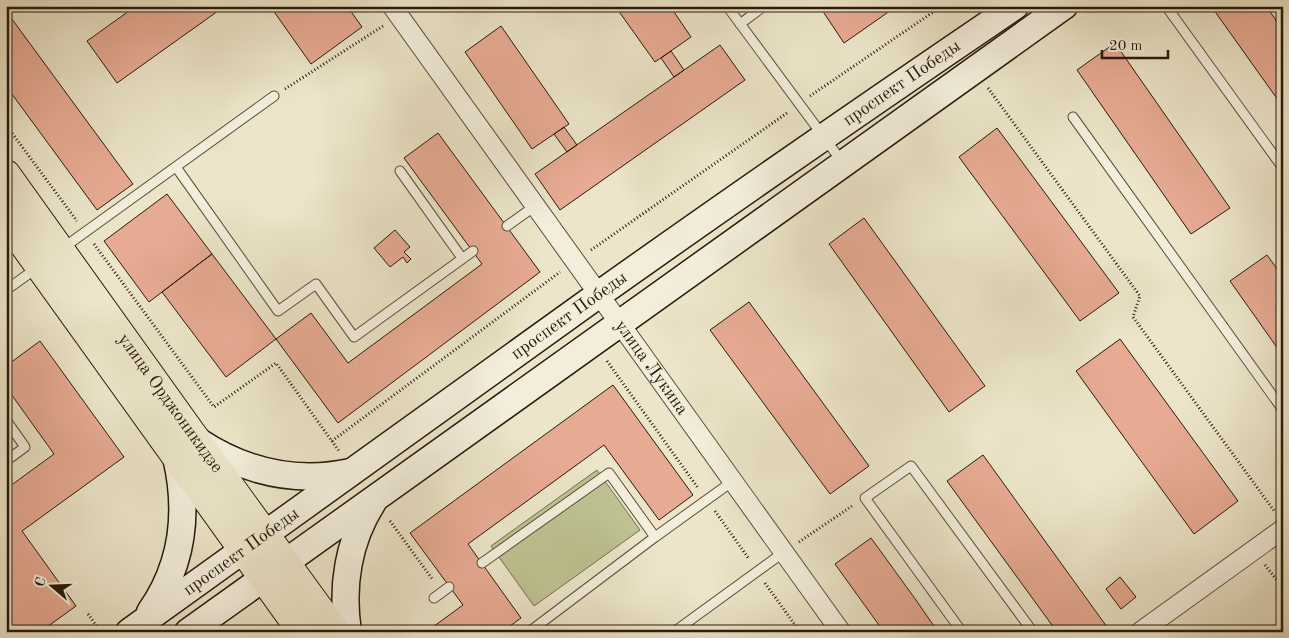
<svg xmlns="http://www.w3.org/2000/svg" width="1289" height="638" viewBox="0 0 1289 638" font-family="'Old Standard TT',serif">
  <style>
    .green { fill: #bec291; stroke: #736e4e }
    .building { fill: #e7ab93; stroke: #281a0c }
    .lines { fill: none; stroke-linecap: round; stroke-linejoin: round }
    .lane-casing { stroke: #594d3b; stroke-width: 11 }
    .street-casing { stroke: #594d3b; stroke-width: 21 }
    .secondary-casing { stroke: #281a0c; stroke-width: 29 }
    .primary-casing { stroke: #281a0c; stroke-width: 30 }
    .path { stroke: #281a0c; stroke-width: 3; stroke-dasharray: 1 2.5; stroke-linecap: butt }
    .lane { stroke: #f3eedc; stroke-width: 9 }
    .street { stroke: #f3eedc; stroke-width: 19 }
    .secondary { stroke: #f3eedc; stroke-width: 26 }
    .primary { stroke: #ece5c9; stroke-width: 28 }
    .labels { text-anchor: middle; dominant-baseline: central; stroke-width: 4; stroke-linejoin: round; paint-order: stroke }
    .street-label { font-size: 18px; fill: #281a0c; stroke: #f3eedc }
  </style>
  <rect width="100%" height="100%" fill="#ece5c9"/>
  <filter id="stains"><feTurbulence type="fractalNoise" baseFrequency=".004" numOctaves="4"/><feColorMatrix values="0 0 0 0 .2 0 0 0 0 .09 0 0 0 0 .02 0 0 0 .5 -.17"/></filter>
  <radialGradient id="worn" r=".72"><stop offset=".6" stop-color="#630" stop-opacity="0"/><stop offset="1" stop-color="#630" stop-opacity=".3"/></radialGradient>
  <path class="green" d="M 597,470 L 640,530 L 534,606 L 491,546 Z"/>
  <path class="building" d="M 136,6 L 225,6 L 117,83 L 87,41 Z
    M 270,6 L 347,6 L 362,27 L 311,64 Z
    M 615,6 L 670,6 L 691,37 L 655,62 Z
    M 822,6 L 897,6 L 844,43 L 820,7 Z
    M 1211,6 L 1266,6 L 1283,30 L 1283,107 Z
    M 6,11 L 133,184 L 97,210 L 6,86 Z
    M 501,26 L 569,124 L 532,149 L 465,52 Z
    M 1115,43 L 1230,208 L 1191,234 L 1077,70 Z
    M 720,45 L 745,80 L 560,210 L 535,174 Z
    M 671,51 L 684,70 L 674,77 L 661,58 Z
    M 564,127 L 577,145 L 567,152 L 554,134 Z
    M 997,128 L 1119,293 L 1080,321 L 959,157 Z
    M 438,133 L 540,272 L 338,423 L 276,339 L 311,313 L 348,363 L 482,264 L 404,158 Z
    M 167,194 L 212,254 L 149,302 L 104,241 Z
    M 864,218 L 985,386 L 949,412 L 829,244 Z
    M 395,230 L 410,247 L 404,252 L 411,259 L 407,263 L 403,257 L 390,267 L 374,248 Z
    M 212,254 L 276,339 L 226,377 L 162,292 Z
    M 1267,255 L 1283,277 L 1283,356 L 1230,281 Z
    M 749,302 L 869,466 L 830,494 L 710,330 Z
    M 1120,339 L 1238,501 L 1194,534 L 1076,371 Z
    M 40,341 L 124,457 L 22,531 L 76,606 L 40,632 L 6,632 L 6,489 L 54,454 L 6,387 L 6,366 Z
    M 613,385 L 693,495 L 659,520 L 604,445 L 468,544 L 521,618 L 502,632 L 426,632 L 463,605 L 410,533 Z
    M 983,455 L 1107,627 L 1100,632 L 1057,632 L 947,481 Z
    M 871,538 L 916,600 L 938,632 L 884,632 L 835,564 Z
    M 1120,577 L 1136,597 L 1121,609 L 1106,589 Z"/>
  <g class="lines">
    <defs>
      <path id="lane" d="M 727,6 L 843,163
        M 1166,6 L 1283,168
        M 740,24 L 764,6
        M 1073,117 L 1283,410
        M 176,167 L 278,311 L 316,284 L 354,337 L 473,251
        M 400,171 L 462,258
        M 507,226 L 535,206
        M 63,248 L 274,96
        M 6,290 L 37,268
        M 6,420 L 25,447 L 6,461
        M 482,563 L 609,473 L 655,537 L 733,481
        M 434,598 L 449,587
        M 529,632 L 655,537
        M 674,632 L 784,552
        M 962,632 L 865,498 L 911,466 L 1033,632"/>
      <g id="street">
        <path id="s1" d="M 392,6 L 841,632"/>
        <path d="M 1140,632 L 1283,529"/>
      </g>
      <g id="secondary">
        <path d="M 198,441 C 245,472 295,484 351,472"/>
        <path d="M 150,612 C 183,565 189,512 176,457"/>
        <path id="s2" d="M 129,632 C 286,521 441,407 598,295 C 736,197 875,101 1015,6"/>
        <path d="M 188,632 L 1064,6"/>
        <path d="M 348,632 C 341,587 348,541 373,502"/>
      </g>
      <g id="primary">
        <path id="s3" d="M 6,174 L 187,427 L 336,632"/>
        <path d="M 6,220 L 302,632"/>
      </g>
    </defs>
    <use href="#lane" class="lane-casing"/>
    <use href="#street" class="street-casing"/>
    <use href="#secondary" class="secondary-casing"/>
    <use href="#primary" class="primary-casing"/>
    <path class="path" d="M 1087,12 L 1095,6
      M 988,88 L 1140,296 L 1133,317 L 1275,512
      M 285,89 L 383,26
      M 810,96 L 942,6
      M 6,125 L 77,221
      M 94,244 L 214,407 L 276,363 L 339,451
      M 591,250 L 787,113
      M 607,361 L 698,488
      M 332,441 L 560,272
      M 715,511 L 749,559
      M 390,521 L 433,580
      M 799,542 L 852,506
      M 1265,565 L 1283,588
      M 765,583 L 800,632
      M 88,614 L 101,632"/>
    <use href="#lane" class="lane"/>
    <use href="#street" class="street"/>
    <use href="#secondary" class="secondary"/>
    <use href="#primary" class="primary"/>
  </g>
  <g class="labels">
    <g class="street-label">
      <text stroke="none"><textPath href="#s2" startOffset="948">проспект Победы</textPath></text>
      <text stroke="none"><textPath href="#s2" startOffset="542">проспект Победы</textPath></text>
      <text stroke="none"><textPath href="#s1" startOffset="445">улица Лукина</textPath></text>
      <text stroke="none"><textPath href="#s3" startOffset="282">улица Орджоникидзе</textPath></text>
      <text stroke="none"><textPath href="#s2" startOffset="138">проспект Победы</textPath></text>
    </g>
  </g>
  <rect width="1289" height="638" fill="none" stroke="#ece5c9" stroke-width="25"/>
  <rect x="8" y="8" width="1274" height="623" fill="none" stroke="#281a0c" stroke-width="2.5"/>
  <rect x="12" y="12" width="1264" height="613" fill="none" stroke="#281a0c"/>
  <g transform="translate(52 586) rotate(289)" stroke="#f3eedc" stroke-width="4" paint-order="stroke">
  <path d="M0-4L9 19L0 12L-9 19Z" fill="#281a0c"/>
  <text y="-8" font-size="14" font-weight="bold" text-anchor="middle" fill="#281a0c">С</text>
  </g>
  <path d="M1102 50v8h66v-8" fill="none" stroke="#281a0c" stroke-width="2.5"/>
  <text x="1109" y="50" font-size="15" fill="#281a0c" stroke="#f3eedc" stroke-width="4" paint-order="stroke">20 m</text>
  <rect width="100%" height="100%" filter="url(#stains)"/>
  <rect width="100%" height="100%" fill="url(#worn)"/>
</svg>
